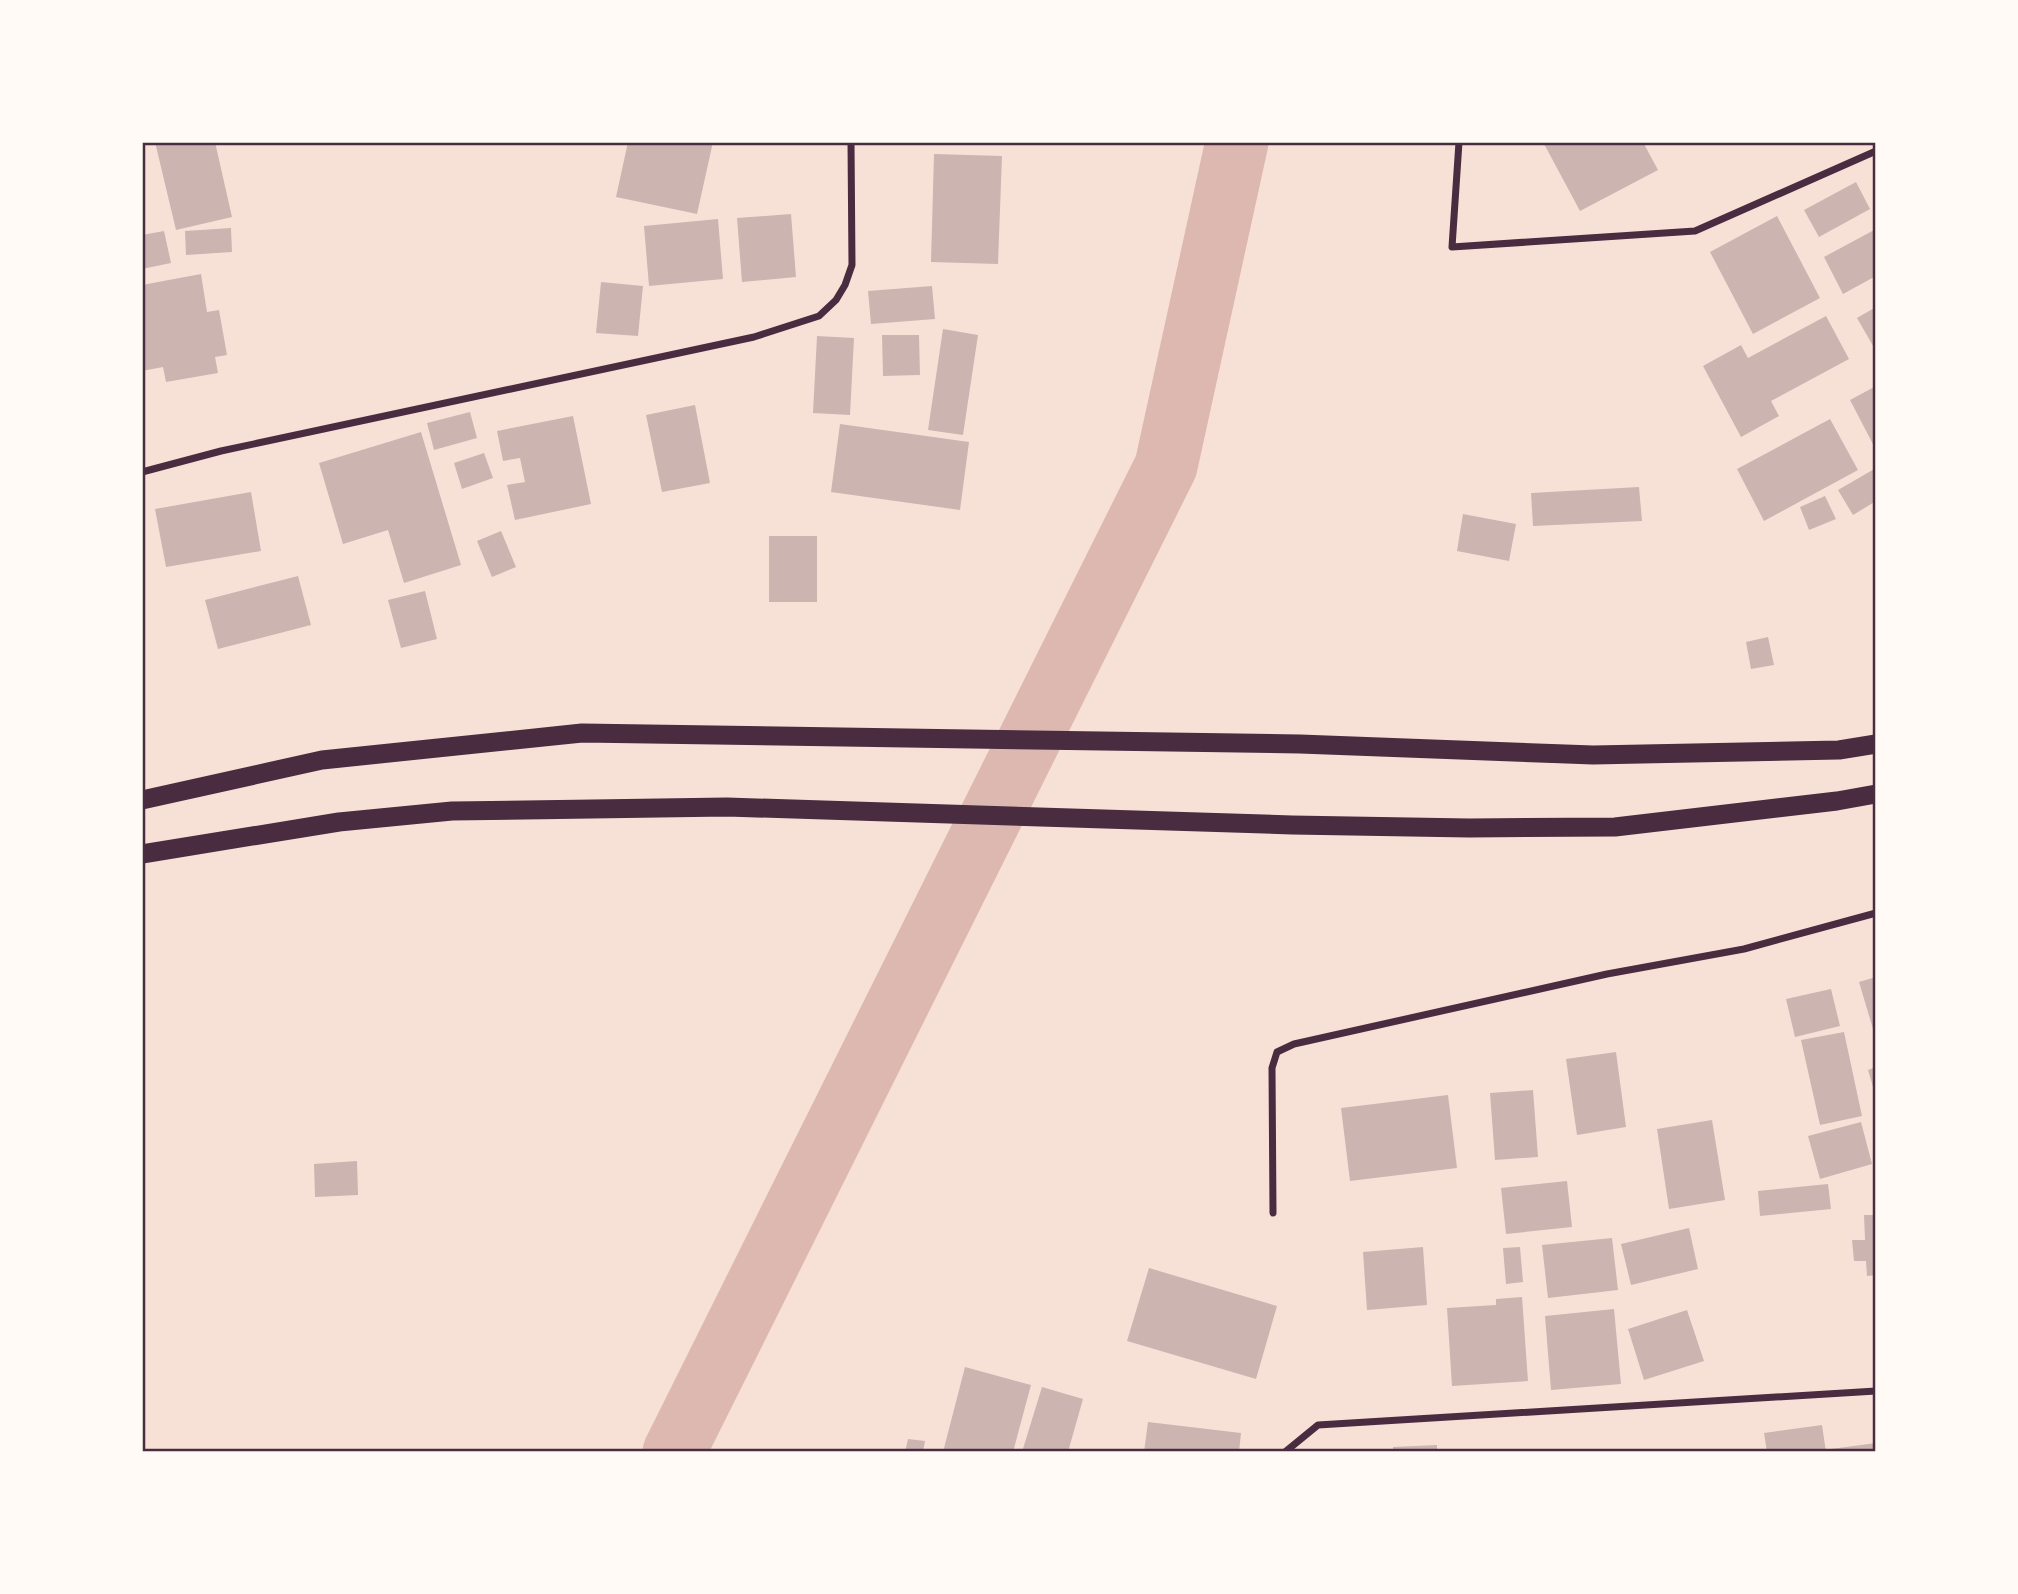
<svg xmlns="http://www.w3.org/2000/svg" width="2018" height="1594" viewBox="0 0 2018 1594" font-family="Helvetica,sans-serif">
  <style>
    .lines { fill: none; stroke-linecap: round; stroke-linejoin: round }
    .river { stroke: #dcb8b0; stroke-width: 63 }
    .building { fill: #ccb4b1 }
    .minor { stroke: #4a2c40; stroke-width: 7 }
    .trunk { stroke: #4a2c40; stroke-width: 19 }
    .neatline { fill: none; stroke: #4a2c40; stroke-width: 2.5 }
  </style>
  <rect width="100%" height="100%" fill="#f7e1d7"/>
  <g class="lines">
    <path class="river" d="M 674,1452 L 1166,466 L 1237,142"/>
  </g>
  <path class="building" d="M 155,142 L 215,142 L 232,217 L 176,230 Z
    M 628,142 L 713,142 L 697,214 L 616,197 Z
    M 1543,142 L 1643,142 L 1658,170 L 1580,211 Z
    M 934,154 L 1002,156 L 998,264 L 931,262 Z
    M 1856,182 L 1870,209 L 1819,237 L 1804,210 Z
    M 791,214 L 796,277 L 742,282 L 737,218 Z
    M 1777,216 L 1820,298 L 1753,334 L 1710,252 Z
    M 718,219 L 723,279 L 649,286 L 644,226 Z
    M 231,228 L 232,252 L 186,255 L 185,231 Z
    M 1876,229 L 1876,276 L 1843,294 L 1824,257 Z
    M 164,231 L 171,263 L 142,269 L 142,235 Z
    M 201,274 L 207,312 L 219,310 L 227,355 L 215,357 L 218,373 L 166,382 L 163,367 L 142,371 L 142,285 Z
    M 601,282 L 643,286 L 638,336 L 596,333 Z
    M 932,286 L 935,319 L 871,324 L 868,291 Z
    M 1876,307 L 1876,351 L 1857,318 Z
    M 1826,316 L 1849,359 L 1771,401 L 1779,416 L 1741,437 L 1703,366 L 1741,345 L 1748,358 Z
    M 943,329 L 978,335 L 963,435 L 928,430 Z
    M 882,335 L 919,335 L 920,375 L 883,376 Z
    M 817,336 L 854,338 L 850,415 L 813,413 Z
    M 1876,386 L 1876,450 L 1850,400 Z
    M 695,405 L 710,483 L 662,492 L 646,415 Z
    M 470,412 L 477,438 L 434,450 L 427,423 Z
    M 573,416 L 591,504 L 515,520 L 507,485 L 525,482 L 520,458 L 503,461 L 497,431 Z
    M 1830,419 L 1858,470 L 1764,521 L 1737,469 Z
    M 840,424 L 969,442 L 960,510 L 831,492 Z
    M 421,432 L 461,565 L 404,583 L 388,530 L 343,544 L 319,463 Z
    M 484,453 L 493,478 L 462,489 L 454,463 Z
    M 1876,468 L 1876,501 L 1853,515 L 1838,490 Z
    M 1639,487 L 1642,521 L 1533,526 L 1531,493 Z
    M 251,492 L 261,551 L 166,567 L 155,509 Z
    M 1825,496 L 1836,519 L 1809,530 L 1800,507 Z
    M 1463,514 L 1516,524 L 1509,561 L 1457,551 Z
    M 501,531 L 516,567 L 492,577 L 477,541 Z
    M 769,536 L 817,536 L 817,602 L 769,602 Z
    M 298,576 L 311,625 L 218,649 L 205,600 Z
    M 425,591 L 437,639 L 401,648 L 388,600 Z
    M 1768,637 L 1774,665 L 1751,669 L 1746,642 Z
    M 1876,977 L 1876,1039 L 1859,982 Z
    M 1831,989 L 1840,1026 L 1795,1037 L 1786,999 Z
    M 1844,1032 L 1862,1116 L 1820,1125 L 1801,1040 Z
    M 1616,1052 L 1626,1127 L 1577,1135 L 1566,1059 Z
    M 1876,1067 L 1876,1097 L 1868,1070 Z
    M 1533,1090 L 1538,1157 L 1495,1160 L 1490,1093 Z
    M 1448,1095 L 1457,1168 L 1350,1181 L 1341,1108 Z
    M 1712,1120 L 1725,1200 L 1669,1209 L 1657,1129 Z
    M 1861,1122 L 1872,1164 L 1820,1179 L 1808,1136 Z
    M 357,1161 L 358,1195 L 315,1197 L 314,1164 Z
    M 1567,1181 L 1572,1227 L 1506,1234 L 1501,1188 Z
    M 1828,1184 L 1831,1209 L 1760,1216 L 1758,1191 Z
    M 1864,1215 L 1876,1215 L 1876,1275 L 1867,1276 L 1866,1261 L 1854,1261 L 1852,1240 L 1865,1240 Z
    M 1689,1228 L 1698,1269 L 1631,1285 L 1621,1244 Z
    M 1612,1238 L 1618,1290 L 1548,1298 L 1542,1245 Z
    M 1423,1247 L 1427,1305 L 1367,1310 L 1363,1252 Z
    M 1520,1247 L 1523,1282 L 1506,1284 L 1503,1248 Z
    M 1149,1268 L 1277,1306 L 1256,1379 L 1127,1341 Z
    M 1522,1297 L 1528,1381 L 1452,1386 L 1447,1308 L 1496,1305 L 1496,1299 Z
    M 1614,1309 L 1621,1384 L 1551,1390 L 1545,1316 Z
    M 1687,1310 L 1704,1361 L 1644,1380 L 1628,1329 Z
    M 965,1367 L 1031,1385 L 1013,1452 L 943,1452 Z
    M 1042,1387 L 1083,1399 L 1068,1452 L 1022,1452 Z
    M 1148,1422 L 1241,1433 L 1239,1452 L 1144,1452 Z
    M 1822,1425 L 1826,1452 L 1767,1452 L 1764,1433 Z
    M 908,1439 L 925,1441 L 923,1452 L 905,1452 Z
    M 1876,1443 L 1876,1452 L 1832,1452 L 1831,1449 Z
    M 1437,1445 L 1437,1452 L 1393,1452 L 1393,1447 Z"/>
  <g class="lines">
    <path class="minor" d="M 1459,142 L 1452,247 L 1695,231 L 1876,151
      M 142,472 L 221,451 L 754,337 L 819,316 L 836,300 L 845,285 L 852,265 L 851,142
      M 1273,1213 L 1272,1068 L 1277,1052 L 1294,1044 L 1607,974 L 1744,949 L 1876,913
      M 1285,1452 L 1318,1425 L 1876,1391"/>
    <path class="trunk" d="M 142,800 L 322,760 L 582,733 L 1300,744 L 1593,755 L 1839,750 L 1876,744
      M 142,854 L 339,822 L 452,811 L 727,807 L 1292,825 L 1469,828 L 1615,827 L 1837,801 L 1876,794"/>
  </g>
  <rect width="2018" height="1594" fill="none" stroke="#fffaf5" stroke-width="287"/>
  <rect x="144" y="144" width="1730" height="1306" class="neatline"/>
</svg>
